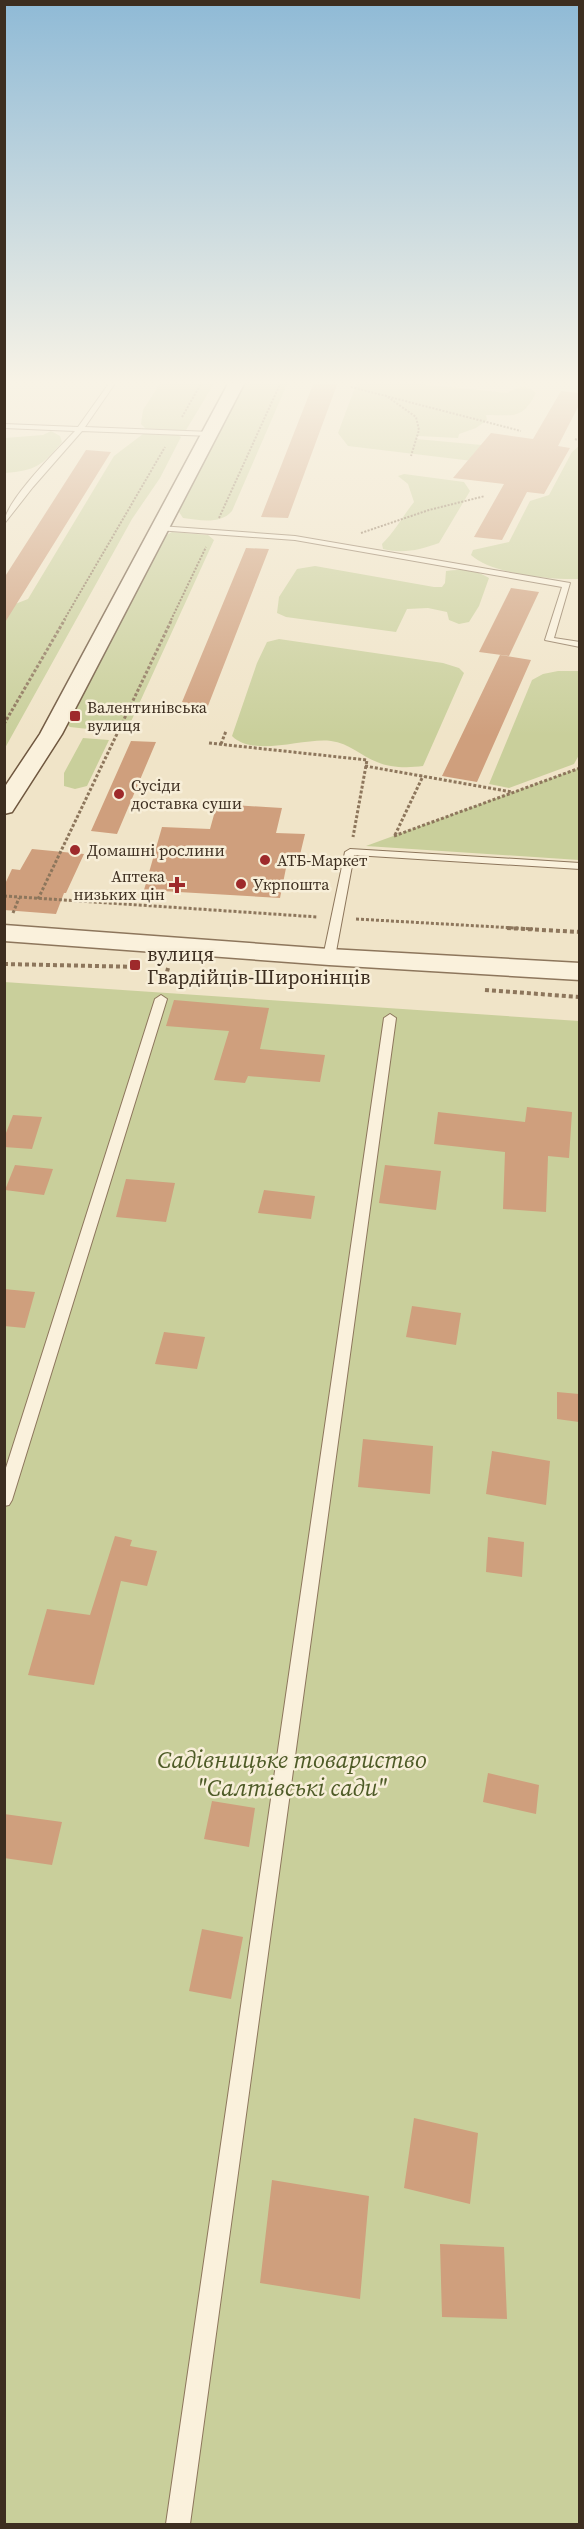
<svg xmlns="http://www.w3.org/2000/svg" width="584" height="2529" viewBox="0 0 584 2529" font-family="'Source Serif 4',serif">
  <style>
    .green { fill: #c9cf9b }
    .building { fill: #cf9f7d }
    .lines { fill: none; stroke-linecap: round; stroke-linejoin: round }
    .service-casing { stroke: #8d765c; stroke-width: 2 }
    .tertiary-casing { stroke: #8d765c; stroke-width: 3 }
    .secondary-casing { stroke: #6f573f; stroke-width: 3 }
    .path-far2 { stroke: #8d765c; stroke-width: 2; stroke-dasharray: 2 1.5; stroke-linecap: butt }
    .path-far1 { stroke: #8d765c; stroke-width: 3; stroke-dasharray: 3 2; stroke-linecap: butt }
    .path { stroke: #8d765c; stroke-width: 4; stroke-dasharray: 4 3; stroke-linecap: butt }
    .service { fill: #faf1dc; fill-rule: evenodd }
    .tertiary { fill: #faf1dc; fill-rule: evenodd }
    .secondary { fill: #faf1dc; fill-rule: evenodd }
    .poi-dot { fill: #9e2a2b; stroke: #f7eed8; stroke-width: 2 }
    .labels { text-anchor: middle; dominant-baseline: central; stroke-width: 5; stroke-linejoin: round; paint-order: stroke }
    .far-poi-label { font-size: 16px; fill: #3d2e20; stroke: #f7eed8; text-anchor: start }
    .poi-label { font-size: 20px; fill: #3d2e20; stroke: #f7eed8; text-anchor: start }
    .near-park-label { font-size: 24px; font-style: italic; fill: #4d5a26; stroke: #f7eed8 }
  </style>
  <rect width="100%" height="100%" fill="#f0e4c8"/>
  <path class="green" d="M 161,382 L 215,382 L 186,430 L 147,430 L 141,424 L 143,410 Z
    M 240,382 L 288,382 L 232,511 C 220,525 199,520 183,518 L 177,509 Z
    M 357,382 L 403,382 L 507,393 C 518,387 526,384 536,393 C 522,420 514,415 486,415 L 487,420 L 476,428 L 459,434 L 458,438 L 418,436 L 416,439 L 482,445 L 506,465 L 348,446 L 338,433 Z
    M 51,431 L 60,436 L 62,442 C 43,465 35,471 5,473 L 5,438 L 43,435 Z
    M 175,433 L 181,437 L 160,478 L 132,519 L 5,748 L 5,608 L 28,599 L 114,456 L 143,434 Z
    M 579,446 L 579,579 C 552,580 491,574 471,555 L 473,550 L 509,542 L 530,501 L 549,495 L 572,452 Z
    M 404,474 L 464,482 L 470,491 L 439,543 C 419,550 404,554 383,549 L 382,544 C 395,531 403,516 414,502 L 408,484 L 398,476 Z
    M 172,532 L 208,535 L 214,540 L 128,728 L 106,731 L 70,727 L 64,721 L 163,537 Z
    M 315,566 L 434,587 L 442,587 L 445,583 L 446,571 C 461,569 476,570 489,578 L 479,606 L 469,622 L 459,624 L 449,620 L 447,612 L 428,608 L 407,609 L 396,632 L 286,617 L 277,613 L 279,597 L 297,569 Z
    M 279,639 L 443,663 L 459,668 L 464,673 L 423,766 C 409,768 390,768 377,762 C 361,756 349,743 331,741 C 305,737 254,758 232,736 L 257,663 L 267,642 Z
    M 558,671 L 579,671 L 579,755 L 574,764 L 509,788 L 489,784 L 532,680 L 543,674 Z
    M 83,738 L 109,740 L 87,786 L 75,789 L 64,786 L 64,773 Z
    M 579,768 L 579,860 L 366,846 Z
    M 4,982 L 579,1021 L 579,2524 L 5,2524 Z"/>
  <path class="building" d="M 314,382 L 338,382 L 288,518 L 261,517 Z
    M 561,391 L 579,393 L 579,405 L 558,446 L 570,448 L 544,494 L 527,492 L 502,540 L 474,537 L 504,484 L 453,478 L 491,433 L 533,439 Z
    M 86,450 L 111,452 L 4,624 L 4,578 Z
    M 246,548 L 269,549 L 206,711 L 182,702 Z
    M 511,588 L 539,592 L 509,656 L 479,652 Z
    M 500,655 L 531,660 L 477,782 L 442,776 Z
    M 131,741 L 156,742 L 117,834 L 91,831 Z
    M 217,804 L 282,808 L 276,833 L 305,834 L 299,859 L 288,858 L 280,898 L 144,890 L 162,827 L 210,829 Z
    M 32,849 L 84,854 L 66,893 L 64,893 L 56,914 L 4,910 L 4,886 L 12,869 L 20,870 Z
    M 174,1000 L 269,1008 L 260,1049 L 325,1055 L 320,1082 L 248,1076 L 245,1083 L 214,1080 L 229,1031 L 166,1026 Z
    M 527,1107 L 572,1112 L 569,1158 L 548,1156 L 546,1212 L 503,1209 L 505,1152 L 434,1144 L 438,1112 L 525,1122 Z
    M 13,1115 L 42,1117 L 32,1149 L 4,1147 L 4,1138 Z
    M 15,1165 L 53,1169 L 44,1195 L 5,1190 Z
    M 385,1165 L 441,1171 L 436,1210 L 379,1203 Z
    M 126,1179 L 175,1183 L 166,1222 L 116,1217 Z
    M 264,1190 L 315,1196 L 311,1219 L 258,1213 Z
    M 4,1289 L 35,1292 L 25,1328 L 4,1326 Z
    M 412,1306 L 461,1313 L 456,1345 L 406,1337 Z
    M 164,1332 L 205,1337 L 197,1369 L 155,1364 Z
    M 557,1392 L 579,1394 L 579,1422 L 557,1419 Z
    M 363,1439 L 433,1446 L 430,1494 L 358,1487 Z
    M 492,1451 L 550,1461 L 546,1505 L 486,1494 Z
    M 115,1536 L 132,1540 L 130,1546 L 157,1551 L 147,1586 L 121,1581 L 94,1685 L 28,1675 L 47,1609 L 90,1615 Z
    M 488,1537 L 524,1542 L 522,1577 L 486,1572 Z
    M 488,1773 L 539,1785 L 536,1814 L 483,1802 Z
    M 212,1801 L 255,1808 L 249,1847 L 204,1839 Z
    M 4,1814 L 62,1822 L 52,1865 L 4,1858 Z
    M 202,1929 L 243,1937 L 231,1999 L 189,1991 Z
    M 414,2118 L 478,2133 L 470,2204 L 404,2188 Z
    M 272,2180 L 369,2196 L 360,2299 L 260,2283 Z
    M 440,2244 L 504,2247 L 507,2319 L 442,2317 Z"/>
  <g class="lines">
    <defs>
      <path id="service" d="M 110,382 L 116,382 L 85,427 L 211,432 L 214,434 L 211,436 L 82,431 L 33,487 L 4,524 C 4,502 58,449 75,431 L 4,428 L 4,424 L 78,427 Z
        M 160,526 L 295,536 L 570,583 L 554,638 L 580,642 L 580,647 L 545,640 L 562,587 L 295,540 L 157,530 L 157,526 Z
        M 350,849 L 580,863 L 580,869 L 354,855 L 335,957 L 329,960 L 323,957 L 345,852 Z
        M 161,995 L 167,999 L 12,1500 L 9,1505 L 4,1506 L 4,1474 L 155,999 Z
        M 390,1014 L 396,1018 L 190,2524 L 166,2524 L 384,1018 Z"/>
      <path id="tertiary" d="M 4,925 L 329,949 L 580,963 L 580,980 L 329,965 L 4,941 Z"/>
      <path id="secondary" d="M 229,382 L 245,382 L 62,734 L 12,812 L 4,814 L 4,788 L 40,734 Z"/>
    </defs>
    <use href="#service" class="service-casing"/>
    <use href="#tertiary" class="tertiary-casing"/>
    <use href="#secondary" class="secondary-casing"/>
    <path class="path-far2" d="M 351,387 L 521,431
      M 385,395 L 416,417 L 419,430 L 411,456
      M 182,417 L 202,382
      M 575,439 L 580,441
      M 219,518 L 281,382
      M 361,533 L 429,510 L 485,496
      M 64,620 L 165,447
      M 171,620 L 206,547"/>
    <path class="path-far1" d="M 4,724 L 65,619
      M 209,743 L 367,760 L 353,837
      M 221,744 L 226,731
      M 365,766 L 512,792
      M 395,835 L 423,776
      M 394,836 L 580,768
      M 4,896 L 318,917
      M 38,899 L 172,619
      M 13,913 L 19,898
      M 356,919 L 533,929"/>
    <path class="path" d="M 507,928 L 580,932
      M 4,964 L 142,967
      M 164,985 L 168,968
      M 485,990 L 580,997"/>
    <use href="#service" class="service"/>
    <use href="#tertiary" class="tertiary"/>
    <use href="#secondary" class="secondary"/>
  </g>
  <linearGradient id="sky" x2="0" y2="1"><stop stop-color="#8fbad6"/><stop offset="0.52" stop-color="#f8f3e6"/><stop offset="1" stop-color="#f8f3e6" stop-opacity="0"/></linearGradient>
  <rect width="584" height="736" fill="url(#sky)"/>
  <g class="poi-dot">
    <rect x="69" y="710" width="12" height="12" rx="3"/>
    <circle cx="119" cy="794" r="6"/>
    <circle cx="75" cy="850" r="6"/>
    <circle cx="265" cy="860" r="6"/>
    <circle cx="241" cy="884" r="6"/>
    <path d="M174 876h6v6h6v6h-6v6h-6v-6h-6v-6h6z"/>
    <rect x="129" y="959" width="12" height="12" rx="3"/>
  </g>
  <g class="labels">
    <g class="far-poi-label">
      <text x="87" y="707">Валентинівська<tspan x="87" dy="18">вулиця</tspan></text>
      <text x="131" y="785">Сусіди<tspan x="131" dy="18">доставка суши</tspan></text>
      <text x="87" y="850">Домашні рослини</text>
      <text x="277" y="860">АТБ-Маркет</text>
      <text x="165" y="876" text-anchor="end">Аптека<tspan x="165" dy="18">низьких цін</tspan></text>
      <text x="253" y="884">Укрпошта</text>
    </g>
    <g class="poi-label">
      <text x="147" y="954">вулиця<tspan x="147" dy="23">Гвардійців-Широнінців</tspan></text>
    </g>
    <g class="near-park-label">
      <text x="292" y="1759">Садівницьке товариство<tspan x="292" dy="28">"Салтівські сади"</tspan></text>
    </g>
  </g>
  <rect width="584" height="2529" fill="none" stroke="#3d2e20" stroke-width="12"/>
</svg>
